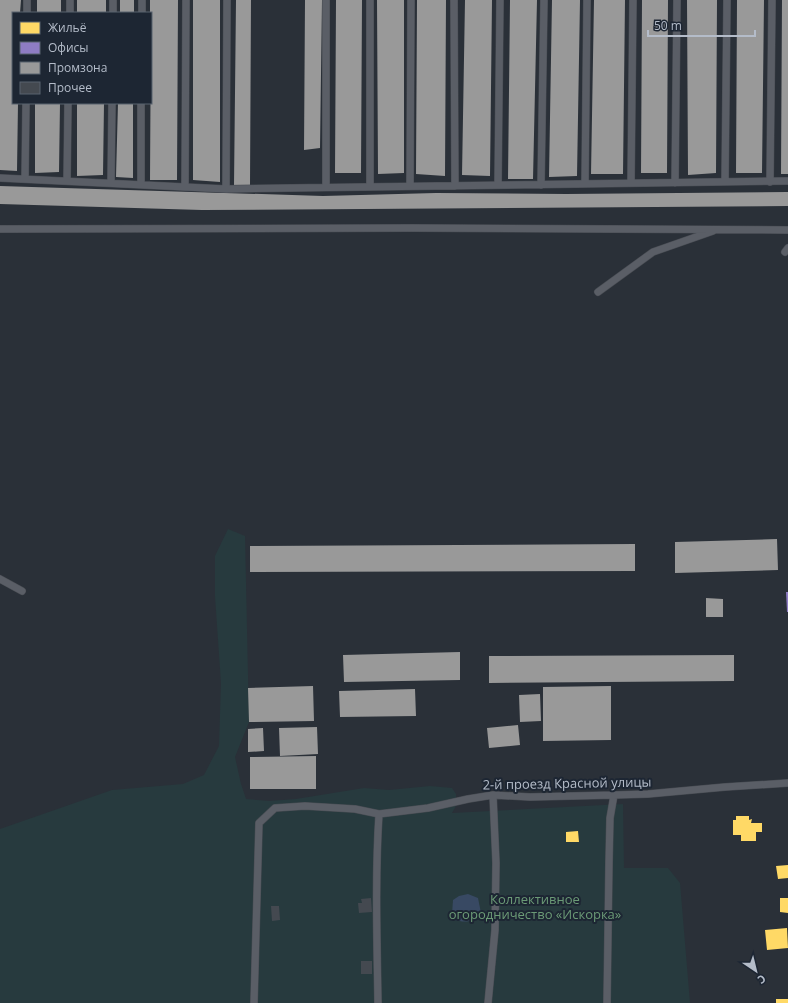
<svg xmlns="http://www.w3.org/2000/svg" width="788" height="1003" viewBox="0 0 788 1003" font-family="'Open Sans',sans-serif">
  <style>
    .green { fill: #273a3e }
    .water { fill: #384963 }
    .homes { fill: #ffd966 }
    .offices { fill: #8e7cc3 }
    .industry { fill: #999 }
    .building { fill: #444950 }
    .lines { fill: none; stroke-linecap: round; stroke-linejoin: round }
    .service-casing { stroke: #484c53; stroke-width: 8 }
    .service { stroke: #5a5e66; stroke-width: 7 }
    .labels { text-anchor: middle; dominant-baseline: central; stroke-width: 4; stroke-linejoin: round; paint-order: stroke }
    .street-label { font-size: 13px; fill: #b4bcc9; stroke: #1d2633 }
    .park-label { font-size: 13px; fill: #6b9a76; stroke: #1d2633 }
  </style>
  <rect width="100%" height="100%" fill="#2a3038"/>
  <path class="green" d="M 228,529 L 245,536 L 249,722 L 235,757 L 241,784 L 246,799 L 269,801 L 296,799 L 364,788 L 389,790 L 430,786 L 452,788 L 456,794 L 456,806 L 452,813 L 623,804 L 624,868 L 668,868 L 680,883 L 690,1003 L 0,1003 L 0,829 L 112,790 L 183,784 L 204,775 L 219,746 L 221,683 L 215,596 L 215,556 Z"/>
  <path class="water" d="M 468,894 L 478,898 L 481,913 C 475,922 465,923 455,920 L 452,914 L 453,900 L 459,896 Z"/>
  <path class="homes" d="M 736,816 L 749,816 L 749,820 L 752,819 L 751,823 L 762,823 L 762,832 L 756,832 L 756,841 L 741,841 L 741,835 L 733,835 L 733,820 L 736,820 Z
    M 578,831 L 579,842 L 566,842 L 566,832 Z
    M 788,865 L 788,878 L 778,879 L 776,866 Z
    M 780,898 L 788,898 L 788,913 L 780,912 Z
    M 787,928 L 788,948 L 767,950 L 765,930 Z
    M 776,999 L 788,999 L 788,1003 L 776,1003 Z"/>
  <path class="offices" d="M 786,592 L 788,592 L 788,612 L 787,612 Z"/>
  <path class="industry" d="M 0,0 L 21,0 L 20,13 L 13,13 L 13,103 L 18,103 L 17,171 L 0,170 Z
    M 37,0 L 61,0 L 61,13 L 37,13 Z
    M 77,0 L 106,0 L 106,13 L 77,13 Z
    M 120,0 L 134,0 L 134,13 L 120,13 Z
    M 150,0 L 178,0 L 177,180 L 150,180 L 151,13 L 150,13 Z
    M 193,0 L 220,0 L 220,182 L 193,180 Z
    M 236,0 L 251,0 L 250,185 L 234,185 Z
    M 305,0 L 322,0 L 320,148 L 304,150 Z
    M 336,0 L 362,0 L 361,173 L 335,173 Z
    M 377,0 L 404,0 L 404,173 L 378,174 Z
    M 417,0 L 446,0 L 445,176 L 416,174 Z
    M 465,0 L 492,0 L 490,176 L 462,175 Z
    M 510,0 L 537,0 L 533,179 L 508,179 Z
    M 552,0 L 580,0 L 577,176 L 549,177 Z
    M 594,0 L 625,0 L 623,174 L 591,174 Z
    M 642,0 L 668,0 L 667,173 L 641,173 Z
    M 687,0 L 717,0 L 716,173 L 688,175 Z
    M 737,0 L 764,0 L 762,173 L 736,173 Z
    M 782,0 L 788,0 L 788,174 L 781,174 Z
    M 35,103 L 60,103 L 59,172 L 35,173 Z
    M 77,103 L 104,103 L 103,175 L 77,176 Z
    M 118,103 L 133,103 L 133,178 L 116,177 Z
    M 0,186 L 323,196 L 436,193 L 566,194 L 788,192 L 788,206 L 202,210 L 0,204 Z
    M 777,539 L 778,570 L 675,573 L 675,542 Z
    M 635,544 L 635,571 L 250,572 L 250,546 Z
    M 706,598 L 723,599 L 723,617 L 706,617 Z
    M 460,652 L 460,680 L 344,682 L 343,655 Z
    M 734,655 L 734,681 L 489,683 L 489,656 Z
    M 313,686 L 314,721 L 249,722 L 248,688 Z
    M 611,686 L 611,740 L 543,741 L 543,687 Z
    M 415,689 L 416,716 L 340,717 L 339,691 Z
    M 540,694 L 541,721 L 520,722 L 519,695 Z
    M 518,725 L 520,745 L 489,748 L 487,728 Z
    M 317,727 L 318,754 L 280,756 L 279,728 Z
    M 263,728 L 264,751 L 248,752 L 248,729 Z
    M 316,756 L 316,789 L 250,789 L 250,757 Z"/>
  <path class="building" d="M 371,898 L 372,912 L 359,913 L 358,903 L 362,903 L 361,899 Z
    M 271,906 L 279,906 L 280,920 L 272,921 Z
    M 361,961 L 372,961 L 372,974 L 361,974 Z"/>
  <g class="lines">
    <defs>
      <path id="service" d="M 370,0 L 370,187
        M 454,0 L 455,186
        M 27,13 L 27,0
        M 70,13 L 70,0
        M 113,13 L 113,0
        M 142,13 L 142,0
        M 0,178 L 226,189 L 788,181
        M 25,179 L 26,103
        M 67,181 L 68,103
        M 725,182 L 727,0
        M 770,182 L 772,0
        M 111,183 L 112,103
        M 631,183 L 633,0
        M 675,183 L 677,0
        M 585,184 L 587,0
        M 141,185 L 141,103
        M 498,185 L 500,0
        M 541,185 L 544,0
        M 410,186 L 411,0
        M 185,187 L 186,0
        M 326,187 L 326,0
        M 226,189 L 227,0
        M 0,229 L 412,228 L 788,230
        M 785,252 L 788,248
        M 598,292 L 653,252 L 713,231
        M 0,579 L 22,591
        M 254,1003 L 259,823 L 275,808 L 305,806 L 355,809 L 379,814 L 428,808 L 468,799 L 493,795 L 530,797 L 614,795 L 648,794 L 725,787 L 788,783
        M 378,1003 C 377,940 375,877 379,814
        M 488,1003 L 495,930 L 496,863 L 493,795
        M 607,1003 L 609,863 L 610,818 L 614,795"/>
    </defs>
    <use href="#service" class="service-casing"/>
    <use href="#service" class="service"/>
  </g>
  <g class="labels">
    <g class="street-label">
      <text transform="translate(567 783) rotate(-1)">2-й проезд Красной улицы</text>
    </g>
    <g class="park-label">
      <text x="535" y="899">Коллективное<tspan x="535" dy="15">огородничество «Искорка»</tspan></text>
    </g>
  </g>
  <rect x="12" y="12" width="140" height="92" fill="#1d2633" stroke="#59626f"/>
  <rect x="20" y="22" width="20" height="12" fill="#ffd966" stroke="#59626f"/>
  <text x="48" y="32" font-size="12" fill="#b4bcc9">Жильё</text>
  <rect x="20" y="42" width="20" height="12" fill="#8e7cc3" stroke="#59626f"/>
  <text x="48" y="52" font-size="12" fill="#b4bcc9">Офисы</text>
  <rect x="20" y="62" width="20" height="12" fill="#999999" stroke="#59626f"/>
  <text x="48" y="72" font-size="12" fill="#b4bcc9">Промзона</text>
  <rect x="20" y="82" width="20" height="12" fill="#444950" stroke="#59626f"/>
  <text x="48" y="92" font-size="12" fill="#b4bcc9">Прочее</text>
  <g transform="translate(756 971) rotate(145)" stroke="#1d2633" stroke-width="3" paint-order="stroke">
  <path d="M0-3L7 15L0 10L-7 15Z" fill="#b4bcc9"/>
  <text y="-6" font-size="11" font-weight="bold" text-anchor="middle" fill="#b4bcc9">С</text>
  </g>
  <path d="M648 30v6h107v-6" fill="none" stroke="#b4bcc9" stroke-width="2"/>
  <text x="654" y="30" font-size="12" fill="#b4bcc9" stroke="#1d2633" stroke-width="3" paint-order="stroke">50 m</text>
</svg>
